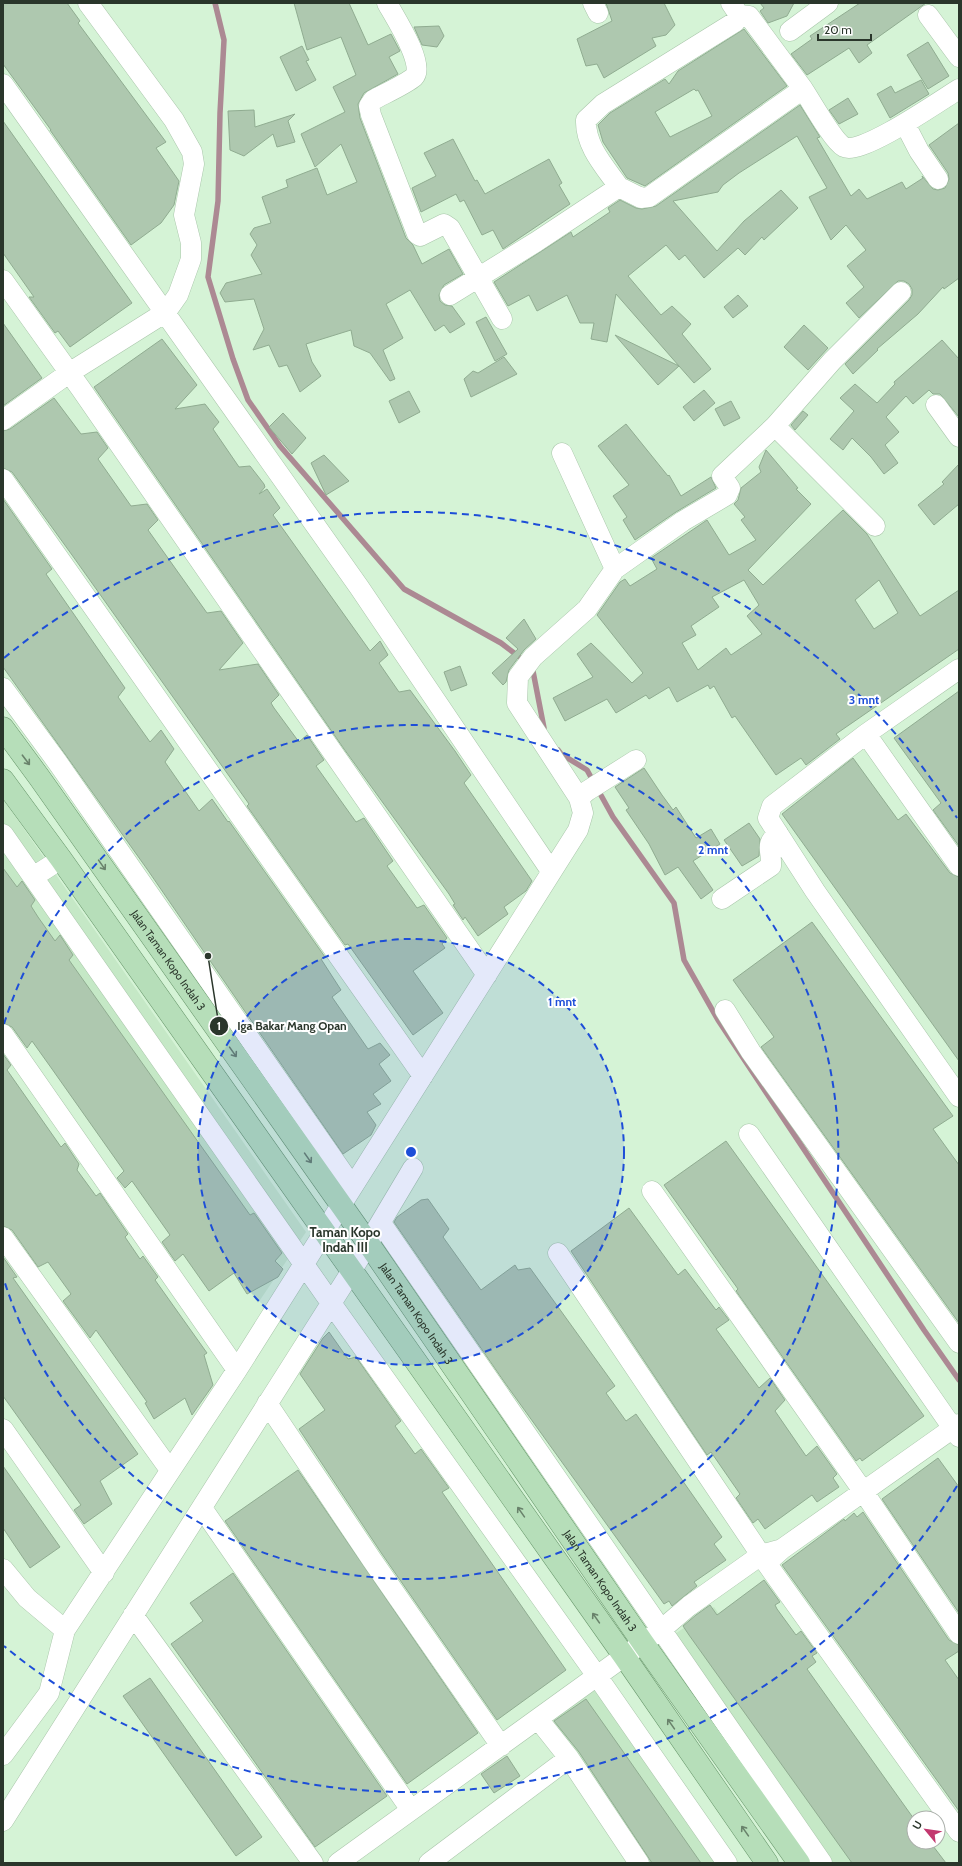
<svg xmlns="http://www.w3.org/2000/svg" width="962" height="1866" viewBox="0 0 962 1866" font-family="Cabin,sans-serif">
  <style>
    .built { fill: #c5e8c6 }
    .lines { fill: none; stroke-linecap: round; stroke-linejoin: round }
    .stream { stroke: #ac8993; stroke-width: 5.5 }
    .building { fill: #aec8af; stroke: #90ac91; fill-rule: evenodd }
    .minor-casing { stroke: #a9c6aa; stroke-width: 21 }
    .major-casing { stroke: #669569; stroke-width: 23 }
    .minor { stroke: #fff; stroke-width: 20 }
    .major { stroke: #b6deb9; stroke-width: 22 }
    .oneway { stroke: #69826b }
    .ring { fill: none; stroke: #1d4ed8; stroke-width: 2; stroke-dasharray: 7 5 }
    .labels { text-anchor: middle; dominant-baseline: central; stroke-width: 4; stroke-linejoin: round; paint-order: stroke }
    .street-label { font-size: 11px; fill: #2a362b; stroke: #fff }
    .quarter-label { font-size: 13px; font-weight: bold; fill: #2a362b; stroke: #fff }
    .centre { fill: #1d4ed8; stroke: #fff; stroke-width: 2 }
    .ring-label { font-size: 12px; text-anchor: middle; font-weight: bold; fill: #1d4ed8; stroke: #fff; stroke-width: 4; stroke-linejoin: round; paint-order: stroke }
    .leader { fill: none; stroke: #2a362b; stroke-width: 1.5 }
    .callout-dot { fill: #2a362b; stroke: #fff; stroke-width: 1.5 }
    .mark-label { font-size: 12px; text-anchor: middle; font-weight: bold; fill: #fff }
    .callout-label { font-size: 12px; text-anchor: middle; font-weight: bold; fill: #2a362b; stroke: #fff; stroke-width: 4; stroke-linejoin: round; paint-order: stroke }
  </style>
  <rect width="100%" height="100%" fill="#d5f3d6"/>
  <path class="built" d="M 3,799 L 306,1232 L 258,1303 L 3,938 Z
    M 714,1607 L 893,1863 L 813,1863 L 662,1643 Z
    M 608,1679 L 737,1863 L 649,1863 L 552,1719 Z"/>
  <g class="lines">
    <path class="stream" d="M 215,3 L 224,40 L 220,113 L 218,201 L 208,277 L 233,359 L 248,400 L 280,446 L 404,589 L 501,643 L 518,656
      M 532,666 L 544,728
      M 558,750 L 561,754 L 587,770 L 613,817 L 674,903 L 684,960 L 718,1020 L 924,1330 L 959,1380"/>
  </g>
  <path class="building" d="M 3,3 L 67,3 L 80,21 L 78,23 L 166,142 L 156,148 L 179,181 L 174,205 L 161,223 L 131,245 L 50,130 L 51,130 L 3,64 Z
    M 294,3 L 349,3 L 368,45 L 391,34 L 400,51 L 389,57 L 398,74 L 364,93 L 358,104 L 360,118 L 406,238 L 413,245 L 422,264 L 449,249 L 463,274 L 444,285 L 439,295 L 440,301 L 445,305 L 452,306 L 465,324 L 450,333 L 444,325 L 435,331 L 410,290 L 386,304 L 403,338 L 383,350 L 395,379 L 390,381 L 370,353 L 354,346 L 351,330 L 306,344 L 312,362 L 321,376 L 300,392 L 287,365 L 279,367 L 269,345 L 253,350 L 264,329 L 254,299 L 225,302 L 220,293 L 226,283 L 262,274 L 251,255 L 257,245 L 250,234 L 254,228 L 271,223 L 262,197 L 288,187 L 286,180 L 317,168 L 327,195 L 357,182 L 341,144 L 315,167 L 301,134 L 345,112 L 333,87 L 356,75 L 341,37 L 307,50 Z
    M 606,3 L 664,3 L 675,25 L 666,35 L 652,38 L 656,46 L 604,78 L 597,64 L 586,66 L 577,39 L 612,21 Z
    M 760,3 L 794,3 L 787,16 L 768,23 L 760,11 L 764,8 Z
    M 860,3 L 926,3 L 867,45 L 872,53 L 859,63 L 849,48 L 807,75 L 791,54 L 812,39 L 810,36 Z
    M 439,26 L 444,36 L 437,47 L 422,45 L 414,27 Z
    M 744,29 L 787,86 L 645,186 L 627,178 L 603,142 L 598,125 L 610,113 L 665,79 L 669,84 L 678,71 ZM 694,89 L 696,91 L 698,90 L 712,116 L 670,137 L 655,112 Z
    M 928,42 L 949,76 L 928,89 L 907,55 Z
    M 302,46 L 309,60 L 306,61 L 316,80 L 296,91 L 280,57 Z
    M 921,80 L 929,94 L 890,118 L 877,94 L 891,86 L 895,93 Z
    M 848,98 L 858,114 L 839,124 L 829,110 Z
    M 800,105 L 820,137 L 817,138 L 851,196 L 859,189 L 867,199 L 902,182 L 906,189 L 923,178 L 922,176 L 933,189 L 938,190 L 945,188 L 949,179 L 948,173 L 929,145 L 959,123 L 959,278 L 944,289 L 943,287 L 918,314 L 877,349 L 878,350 L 853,374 L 845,364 L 909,300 L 912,295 L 912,289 L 909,284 L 904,281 L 898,281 L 859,318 L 846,303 L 864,287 L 847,266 L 866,250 L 846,225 L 831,240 L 809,197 L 827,188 L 797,136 L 739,173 L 723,185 L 718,192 L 673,201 L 717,251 L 744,221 L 781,190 L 798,208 L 764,240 L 762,237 L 745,255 L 738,248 L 704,278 L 685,255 L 679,260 L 666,245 L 628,276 L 661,315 L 672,306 L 691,324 L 682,334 L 711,369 L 694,383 L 679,366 L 658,385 L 615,335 L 679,366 L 616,294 L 607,342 L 591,339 L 594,323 L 580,323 L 567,295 L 537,311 L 529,295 L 508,306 L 494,282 L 571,232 L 573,237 L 610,212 L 608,208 L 620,200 L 636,208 L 642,209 L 656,206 Z
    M 254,110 L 255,127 L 295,114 L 288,121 L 295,142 L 277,147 L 273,134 L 244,156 L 230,150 L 228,111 Z
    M 3,121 L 132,303 L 70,347 L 58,331 L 55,333 L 29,297 L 34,297 L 3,253 Z
    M 453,139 L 475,181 L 477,180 L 485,194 L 549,159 L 562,183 L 559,185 L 570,204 L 503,249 L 493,230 L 482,235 L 464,200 L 460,202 L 456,194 L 421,212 L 412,188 L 436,176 L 424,153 Z
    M 738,295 L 748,306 L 733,318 L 724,307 Z
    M 486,317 L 507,354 L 495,361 L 476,322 Z
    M 3,323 L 42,378 L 3,406 Z
    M 804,325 L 828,348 L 808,370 L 784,347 Z
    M 162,339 L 197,385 L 175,409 L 205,404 L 219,422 L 213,429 L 239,467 L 250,466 L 264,484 L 265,487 L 259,494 L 267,489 L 280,508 L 273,515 L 370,651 L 380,641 L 388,655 L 379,663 L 399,692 L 410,690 L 455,751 L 471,775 L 464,783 L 532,881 L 526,891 L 504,907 L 508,914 L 478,936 L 465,917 L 463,920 L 453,905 L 455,904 L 449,894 L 344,749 L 94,387 Z
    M 942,340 L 959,359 L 959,417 L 940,394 L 933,394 L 929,390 L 913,404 L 906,396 L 886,417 L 899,432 L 885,445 L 898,463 L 884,474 L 871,457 L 852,438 L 843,450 L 830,439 L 854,411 L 840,398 L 855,384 L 877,403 L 895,384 L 894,382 Z
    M 504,357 L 517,374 L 471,397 L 464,379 L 473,371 L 478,373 Z
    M 704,390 L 715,403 L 694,421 L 683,407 Z
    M 409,391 L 420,412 L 399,423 L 389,401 Z
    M 54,398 L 81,434 L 97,432 L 108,448 L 98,459 L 131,506 L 147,504 L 158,520 L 148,530 L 207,613 L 221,611 L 243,643 L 219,670 L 258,664 L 279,695 L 271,703 L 274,708 L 299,742 L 307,735 L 324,760 L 316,766 L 356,822 L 364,818 L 393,861 L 387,866 L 417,908 L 424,905 L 447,938 L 442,944 L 445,948 L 413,971 L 443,1013 L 413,1035 L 348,944 L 345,945 L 247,806 L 249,804 L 72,555 L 12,472 L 3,468 L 3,431 L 10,429 Z
    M 731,401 L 740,418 L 724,426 L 715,409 Z
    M 803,411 L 808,415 L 795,430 L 791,425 Z
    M 283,413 L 306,438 L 292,454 L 269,427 Z
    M 626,424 L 668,476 L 669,475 L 681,496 L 711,477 L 716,488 L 676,512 L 635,540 L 623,520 L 627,517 L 613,496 L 629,485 L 598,446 Z
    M 766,450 L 798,488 L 796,489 L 811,504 L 748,570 L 763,585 L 843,510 L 867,534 L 920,616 L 959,590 L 959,649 L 836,734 L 840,739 L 806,765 L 801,758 L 776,775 L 735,716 L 732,718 L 714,686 L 710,689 L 708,685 L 677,702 L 669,687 L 649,699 L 646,695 L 616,713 L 607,699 L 565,721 L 553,698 L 593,677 L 577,654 L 591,643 L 632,683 L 643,673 L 597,615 L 620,582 L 625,579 L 630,586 L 657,569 L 651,558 L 707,520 L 729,555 L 756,540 L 741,520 L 745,517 L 734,504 L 738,500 L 741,488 L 761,472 L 759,467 ZM 744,580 L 759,605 L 747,616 L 762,634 L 731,655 L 726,648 L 698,670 L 682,643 L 696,635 L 691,626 L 719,607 L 712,597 ZM 879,580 L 898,613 L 874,629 L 855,600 Z
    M 324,455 L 349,481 L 326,495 L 311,463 Z
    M 959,464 L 959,504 L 934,525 L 918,505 L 944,484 L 942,482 Z
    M 3,499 L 52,569 L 46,574 L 125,688 L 118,697 L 150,742 L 161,730 L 174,749 L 165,762 L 199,811 L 212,799 L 228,822 L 229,821 L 325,957 L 321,959 L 341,990 L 332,997 L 368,1049 L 380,1043 L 390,1055 L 379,1064 L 391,1081 L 373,1094 L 381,1104 L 367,1112 L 376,1125 L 371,1135 L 343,1154 L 147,869 L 3,667 Z
    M 524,619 L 536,639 L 524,650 L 509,670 L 506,682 L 503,685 L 492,673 L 518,649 L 506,638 Z
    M 460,666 L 467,685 L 451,691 L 444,672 Z
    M 959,691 L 959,846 L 933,810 L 941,803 L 894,738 Z
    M 853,758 L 898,820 L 906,814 L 950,873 L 959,877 L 959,1061 L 782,814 Z
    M 644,768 L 662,795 L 673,810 L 676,807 L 696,838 L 711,829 L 720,844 L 693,861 L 713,890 L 701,899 L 678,867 L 665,875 L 649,844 L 626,810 L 629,808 L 615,787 Z
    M 749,823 L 760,839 L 759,856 L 742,866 L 724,840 Z
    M 3,868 L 17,887 L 22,881 L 35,900 L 31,906 L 38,917 L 55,941 L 60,935 L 73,955 L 69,960 L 250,1215 L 254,1213 L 282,1253 L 275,1261 L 283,1269 L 278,1277 L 247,1294 L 234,1273 L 209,1291 L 183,1254 L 175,1261 L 162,1242 L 170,1235 L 132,1181 L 125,1188 L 117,1178 L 124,1171 L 52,1069 L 32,1041 L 27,1048 L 12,1027 L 3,1023 Z
    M 812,922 L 953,1116 L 933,1129 L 959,1165 L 959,1323 L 761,1047 L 774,1037 L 733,980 Z
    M 3,1054 L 11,1065 L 7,1070 L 61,1147 L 65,1143 L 79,1164 L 77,1170 L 96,1196 L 100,1193 L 128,1234 L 125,1237 L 140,1259 L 143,1256 L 158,1277 L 155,1280 L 207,1353 L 204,1355 L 213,1385 L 192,1415 L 185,1398 L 154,1419 L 145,1403 L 147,1402 L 96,1330 L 90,1338 L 63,1301 L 71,1294 L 48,1262 L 38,1267 L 12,1230 L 3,1226 Z
    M 726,1141 L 924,1416 L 862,1461 L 860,1458 L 856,1461 L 736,1291 L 738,1289 L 728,1275 L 664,1185 Z
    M 428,1199 L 449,1229 L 443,1237 L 481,1290 L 515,1265 L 518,1270 L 530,1268 L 615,1386 L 606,1393 L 626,1421 L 636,1414 L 722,1537 L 714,1544 L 726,1560 L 694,1582 L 697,1586 L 672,1606 L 669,1601 L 664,1604 L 505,1383 L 394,1222 L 397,1217 L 421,1200 Z
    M 629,1208 L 678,1275 L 685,1269 L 716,1310 L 719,1307 L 729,1320 L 716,1329 L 759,1388 L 770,1378 L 785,1400 L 775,1411 L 806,1456 L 817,1446 L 837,1474 L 833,1478 L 839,1487 L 817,1502 L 812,1495 L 765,1529 L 758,1519 L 753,1523 L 736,1498 L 740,1494 L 711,1452 L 707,1455 L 571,1251 Z
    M 3,1257 L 17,1277 L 13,1278 L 138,1454 L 100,1481 L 112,1504 L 84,1524 L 74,1510 L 81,1505 L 3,1396 Z
    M 329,1332 L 348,1359 L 356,1357 L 401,1421 L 395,1426 L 415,1454 L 421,1449 L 449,1488 L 442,1492 L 566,1670 L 497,1720 L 382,1554 L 299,1429 L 325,1410 L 300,1374 L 323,1338 Z
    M 938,1458 L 959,1487 L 959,1613 L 882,1499 Z
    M 3,1466 L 60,1547 L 30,1568 L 3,1528 Z
    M 298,1470 L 478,1733 L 407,1784 L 225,1521 Z
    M 863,1512 L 949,1640 L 959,1645 L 959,1651 L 945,1660 L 959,1680 L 959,1811 L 782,1565 L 844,1519 L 845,1521 L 854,1513 L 857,1517 Z
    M 233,1573 L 387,1796 L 315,1847 L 171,1644 L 203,1621 L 190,1603 Z
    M 764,1580 L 780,1602 L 775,1605 L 777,1609 L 796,1635 L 801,1631 L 817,1653 L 812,1656 L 816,1662 L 807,1669 L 914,1819 L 914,1842 L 930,1842 L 946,1863 L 852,1863 L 689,1635 L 683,1626 L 696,1615 L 710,1605 L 717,1615 Z
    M 150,1678 L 262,1837 L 236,1856 L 123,1696 Z
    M 586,1699 L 622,1750 L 701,1863 L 652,1863 L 579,1752 L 554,1721 Z
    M 507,1756 L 520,1776 L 494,1793 L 481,1774 Z"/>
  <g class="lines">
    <defs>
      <path id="minor" d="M 387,3 C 394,16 426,65 414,77 C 406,84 384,94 373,100 L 369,106 L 371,115 L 417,234 L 420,236 L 444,224 L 450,228 L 502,319
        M 593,3 L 598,13
        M 739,15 L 749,16 L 803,89
        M 928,15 L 959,57
        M 790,31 L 828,3
        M 3,84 L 359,587 L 551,871
        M 905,124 L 919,151 L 938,179
        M 619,187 L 641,198 L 649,197 L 803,89 C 811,101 833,141 844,147 C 861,156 941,100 959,89
        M 3,280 L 81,389 L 487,975
        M 450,295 L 536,242 L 619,187 C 605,167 585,146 586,120 L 603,104 L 735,22 L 739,15 L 731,3
        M 936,405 L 959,437
        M 3,420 L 69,373 L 166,312 L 178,295 L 191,259 L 191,243 L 184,215 L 194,164 L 192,152 L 174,120 L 88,3
        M 775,426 L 875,526
        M 562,453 L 615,569
        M 3,479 L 423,1076
        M 959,669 L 866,734 L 772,806 L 768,818 L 815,891 L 959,1097
        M 3,688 L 58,763 L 352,1186
        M 866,734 L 959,866
        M 579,798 L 587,791 L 636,760
        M 3,834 L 331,1303 L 597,1676 L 727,1863
        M 33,877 L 61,859
        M 722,899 L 771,866 C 772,849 764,846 778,833
        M 725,1010 L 751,1052 L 959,1343
        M 3,1034 L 237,1370
        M 749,1134 L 959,1437
        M 652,1191 L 863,1491 L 959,1634
        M 381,1223 L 822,1863
        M 3,1237 L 170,1470
        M 558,1253 L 767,1564 L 959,1832
        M 267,1403 L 372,1560 L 501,1746
        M 3,1429 L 104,1573
        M 202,1508 L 411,1810
        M 772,1558 L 782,1549 L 959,1424
        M 3,1569 L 27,1598 L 65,1630
        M 133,1615 L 313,1863
        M 538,1719 L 569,1758 L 639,1863
        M 3,1755 L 49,1693 L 65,1630 L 237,1370 L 578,830 L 583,813 L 579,798 L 517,703 L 518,677 L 533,657 L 587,609 L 615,569 L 683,521 L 727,495 L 730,488 L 722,476 L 775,426 L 832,361 L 901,292
        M 3,1821 L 351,1272 L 413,1168
        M 338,1863 L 662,1629 L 689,1606 L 761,1555 L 782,1549
        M 429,1863 L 569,1758"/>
      <g id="major">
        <path id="s1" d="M 3,728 L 39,777 L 368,1243 L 643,1643 L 799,1863"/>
        <path d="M 3,780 L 61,859 L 624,1656 L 767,1863"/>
      </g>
    </defs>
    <use href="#minor" class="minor-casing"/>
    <use href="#major" class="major-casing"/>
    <use href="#minor" class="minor"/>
    <use href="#major" class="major"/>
  </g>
  <defs><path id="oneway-shaft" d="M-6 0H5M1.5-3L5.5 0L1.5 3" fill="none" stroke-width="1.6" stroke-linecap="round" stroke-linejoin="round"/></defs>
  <g class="oneway">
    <use href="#oneway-shaft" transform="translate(26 760) rotate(53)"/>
    <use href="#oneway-shaft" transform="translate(102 865) rotate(55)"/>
    <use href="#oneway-shaft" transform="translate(233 1052) rotate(55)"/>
    <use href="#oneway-shaft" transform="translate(308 1158) rotate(55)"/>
    <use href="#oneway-shaft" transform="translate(521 1512) rotate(-125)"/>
    <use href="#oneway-shaft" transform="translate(596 1618) rotate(-125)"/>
    <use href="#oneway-shaft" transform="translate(671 1724) rotate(-125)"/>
    <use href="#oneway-shaft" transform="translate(745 1831) rotate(-125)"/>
  </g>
  <circle cx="411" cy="1152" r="213" fill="#1d4ed8" fill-opacity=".12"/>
  <g class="ring">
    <circle cx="411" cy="1152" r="213"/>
    <path d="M4 1024A427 427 0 1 1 4 1280"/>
    <path d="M957 1486A640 640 0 0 1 4 1646M4 658A640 640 0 0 1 957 818"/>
  </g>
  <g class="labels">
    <g class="street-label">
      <text stroke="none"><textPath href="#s1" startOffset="285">Jalan Taman Kopo Indah 3</textPath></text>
      <text stroke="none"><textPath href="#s1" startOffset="717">Jalan Taman Kopo Indah 3</textPath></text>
      <text stroke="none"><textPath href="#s1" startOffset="1041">Jalan Taman Kopo Indah 3</textPath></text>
    </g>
    <g class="quarter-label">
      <text x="345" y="1232">Taman Kopo<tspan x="345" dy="15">Indah III</tspan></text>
    </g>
  </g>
  <circle cx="411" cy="1152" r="6" class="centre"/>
  <g class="ring-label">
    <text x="864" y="704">3 mnt</text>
    <text x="713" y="854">2 mnt</text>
    <text x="562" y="1006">1 mnt</text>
  </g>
  <path class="leader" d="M208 956L219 1026"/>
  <g class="callout-dot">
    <circle cx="208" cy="956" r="4"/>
    <circle cx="219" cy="1026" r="10"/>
  </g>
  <g class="mark-label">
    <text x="219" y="1030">1</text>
  </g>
  <g class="callout-label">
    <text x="292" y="1030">Iga Bakar Mang Opan</text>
  </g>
  <rect width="962" height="1866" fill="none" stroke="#2a362b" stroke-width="8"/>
  <g transform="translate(926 1830) rotate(299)"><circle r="19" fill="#ffffff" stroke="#aaafaa"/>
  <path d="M0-3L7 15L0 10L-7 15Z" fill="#c3386f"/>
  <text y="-6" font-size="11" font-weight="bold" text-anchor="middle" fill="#2a362b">U</text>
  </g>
  <path d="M818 34v6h53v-6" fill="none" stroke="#2a362b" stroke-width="2"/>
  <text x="824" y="34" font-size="12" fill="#2a362b" stroke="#ffffff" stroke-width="3" paint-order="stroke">20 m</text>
</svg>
